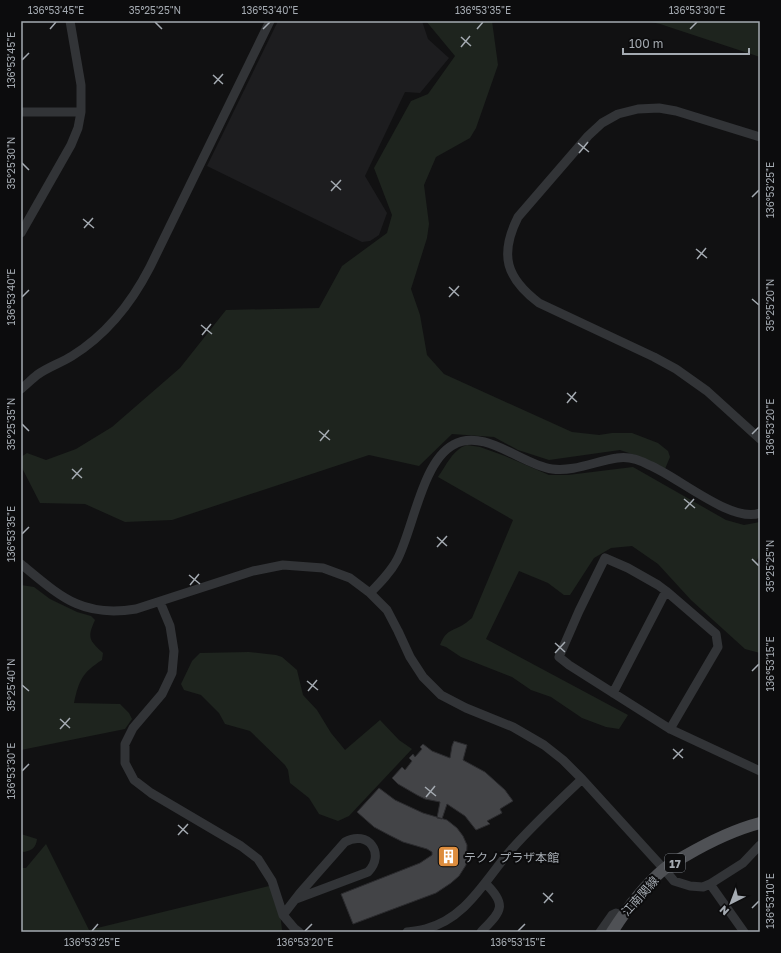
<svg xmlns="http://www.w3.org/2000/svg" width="781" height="953" viewBox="0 0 781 953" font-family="'Golos Text','Noto Sans JP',sans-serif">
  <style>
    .built { fill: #1d1d1f }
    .green { fill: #1e241e }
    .building { fill: #434447; stroke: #2b2b2e }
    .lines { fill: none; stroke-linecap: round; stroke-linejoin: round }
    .minor { stroke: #323437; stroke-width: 9 }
    .major { stroke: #4f5155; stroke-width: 12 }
    .ticks { fill: none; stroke: #a4aab1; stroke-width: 1.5 }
    .labels { text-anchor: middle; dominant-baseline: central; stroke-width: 4; stroke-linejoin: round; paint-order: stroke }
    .shield { fill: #0c0c0d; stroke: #767b80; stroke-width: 1 }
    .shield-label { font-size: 11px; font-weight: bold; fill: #a4aab1 }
    .poi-label { font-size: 12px; fill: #a4aab1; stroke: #0c0c0d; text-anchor: start }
    .street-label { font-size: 12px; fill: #a4aab1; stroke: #0c0c0d }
    .neatline { fill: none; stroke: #a4aab1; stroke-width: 1.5 }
    .ticks-label { font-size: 10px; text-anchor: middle; fill: #a4aab1 }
  </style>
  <rect width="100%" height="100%" fill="#111112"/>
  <path class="built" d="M 278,21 L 422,21 L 428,39 L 449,58 L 420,93 L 405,92 L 365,176 L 387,213 L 379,235 L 370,241 L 362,242 L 207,166 Z"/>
  <path class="green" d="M 426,21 L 492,21 L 498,65 L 476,128 L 470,138 L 436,157 L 424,185 L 429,224 L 427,238 L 411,289 L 420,315 L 427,355 L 444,374 L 572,432 L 599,435 L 612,433 L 632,433 L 658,443 L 668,451 L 670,457 L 665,469 L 638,456 L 620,450 L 549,460 L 518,450 L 494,437 L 452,434 L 419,466 L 369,455 L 172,520 L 125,522 L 85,504 L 40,503 L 21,466 L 21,457 L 27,453 L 46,460 L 76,449 L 112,427 L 180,368 L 226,310 L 319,308 L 342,266 L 387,233 L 392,215 L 374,168 L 411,101 L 428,94 L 455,56 Z
    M 647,21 L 760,21 L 760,57 L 660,24 Z
    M 467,445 L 480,447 L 505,456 L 549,475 L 568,475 L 633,467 L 726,520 L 744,525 L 760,522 L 760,556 L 756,561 L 760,564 L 760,653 L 745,649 L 691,600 L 658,564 L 632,546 L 611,548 L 594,558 L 570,595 L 564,595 L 548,583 L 519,571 L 486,639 L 628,715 L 619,729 L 606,727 L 582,718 L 551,697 L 531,690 L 512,677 L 461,657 L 446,647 L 440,645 C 446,631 449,632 461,626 C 465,624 468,621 472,618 L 513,520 L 438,477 C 446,466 453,449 467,445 Z
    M 21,585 L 34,587 L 50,599 L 77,612 L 91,616 L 95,620 C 87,638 89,640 103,653 L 102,660 C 82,673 79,680 74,703 L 120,704 L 129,713 L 132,719 L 125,729 L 21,750 Z
    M 249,652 L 276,655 L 282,657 L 297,670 L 303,695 L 317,710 L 331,733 L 345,750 L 380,720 L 399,740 L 412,749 L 349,816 L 338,821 L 319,814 L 309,798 L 290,783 L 288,770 L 285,765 L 250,731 L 225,724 L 219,713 L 201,695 L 184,690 L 181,684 L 192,661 L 200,653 Z
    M 21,834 L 37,839 C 36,848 32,850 24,852 L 21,851 Z
    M 46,844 L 89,930 L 277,884 L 282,930 L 285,932 L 21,932 L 21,868 L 26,868 Z"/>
  <path class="building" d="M 454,741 L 467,745 L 463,760 L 485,772 L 505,790 L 513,801 L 500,809 L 502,813 L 487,821 L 490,824 L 476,830 L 465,816 L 447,804 L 442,819 L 437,818 L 440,802 L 425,799 L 417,795 L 398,784 L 392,778 L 402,767 L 405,770 L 412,761 L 409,758 L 413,754 L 415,757 L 422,749 L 420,747 L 423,744 L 432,751 L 450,758 L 452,746 Z
    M 379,788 L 395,800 L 423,813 L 447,820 L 457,828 L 463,836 L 467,845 L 466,865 L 459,876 L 451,883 L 436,893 L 353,924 L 341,894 L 420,863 L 432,855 L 432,852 L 427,849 L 403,842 L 389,835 L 374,827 L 357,812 Z"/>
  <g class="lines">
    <path class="minor" d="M 21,112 L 81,112
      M 760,137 L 676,111 L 659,108 L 638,109 L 618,114 L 602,123 L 588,136 L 518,217 C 499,255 506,278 539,303 L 654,357 L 676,369 L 707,391 L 760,439
      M 21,233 L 71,145 L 78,128 L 81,112 L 81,85 L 70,21
      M 21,389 C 26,385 32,379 37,375 C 48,367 61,363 72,356 C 106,335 132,302 150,267 L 270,21
      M 21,564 C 60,596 81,618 136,609 L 253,571 L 283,565 L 323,568 L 350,578 L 370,593 L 387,610 L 398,631 L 410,657 L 423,677 L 441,695 L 466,708 L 513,727 L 544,745 L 563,760 L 582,779 L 664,869 L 674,881 L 690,886 L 703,887 L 710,884 L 743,863 L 760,845
      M 370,593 C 380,583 390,573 397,560 C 413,530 422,462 453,445 C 484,427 522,465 552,469 C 574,472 596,461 617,458 C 628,456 640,460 649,465 C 677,476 732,524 760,513
      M 160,602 L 170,626 L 174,651 L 172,673 L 162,694 L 133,728 L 125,744 L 125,763 L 134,780 L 151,793 L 241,846 L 258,859 L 272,881 L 283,915 L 294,928 L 299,932
      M 613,693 L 666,591
      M 670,729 L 718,647 L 716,634 L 666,591 L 658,585 L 628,568 L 605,558 L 579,611 L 559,657 L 569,665 L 670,729 L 760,771
      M 710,884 L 744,932
      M 283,915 L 300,893 L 345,842 C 368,829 386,854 368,872 L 296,899
      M 407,932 C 413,931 419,931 425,929 C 466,919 485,880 511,850 C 533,825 558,802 582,779
      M 481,932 C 500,912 509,906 485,883
      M 600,932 L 612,915 L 616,913 L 622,916"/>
    <path class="major" d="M 612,932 C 626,910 644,886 664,869 C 670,864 678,860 685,856 C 709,842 733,830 760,823"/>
  </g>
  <path class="ticks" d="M 155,22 L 162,29M 50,29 L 56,22M 263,29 L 270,22M 477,29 L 483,22M 690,29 L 697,22M 461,37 L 471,46M 461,47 L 470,36M 22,60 L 29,53M 213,75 L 223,84M 214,84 L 223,74M 578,143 L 589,152M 579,153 L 588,142M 22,163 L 29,170M 331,181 L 341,190M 331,191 L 341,180M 752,197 L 759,190M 83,219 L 94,228M 84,228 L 93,218M 696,249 L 707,258M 697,259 L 706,248M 449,287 L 459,296M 22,297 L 29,290M 449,297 L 459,286M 752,299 L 759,305M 201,325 L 212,334M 202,335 L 211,324M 567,393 L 577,402M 567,403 L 576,392M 22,424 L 29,431M 319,431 L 330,440M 752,434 L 759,427M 320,441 L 329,430M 72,469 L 82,478M 72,479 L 82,468M 684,499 L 695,508M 685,509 L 694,499M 22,534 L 29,527M 437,537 L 447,546M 437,547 L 447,536M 752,559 L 759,566M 189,575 L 200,584M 190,585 L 199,574M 555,643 L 565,652M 555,653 L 565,642M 752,671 L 759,664M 307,681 L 318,690M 22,685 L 29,691M 308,691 L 317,680M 60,719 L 70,728M 60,729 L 70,718M 673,749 L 683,758M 673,759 L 683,749M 22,771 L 29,764M 425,787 L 436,796M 426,797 L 435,786M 178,825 L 188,834M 178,835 L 188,824M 543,893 L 553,902M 544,903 L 553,893M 752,908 L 759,901M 92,931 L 98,924M 305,931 L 312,924M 518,931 L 525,924"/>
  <defs>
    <symbol id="building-square" viewBox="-11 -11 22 22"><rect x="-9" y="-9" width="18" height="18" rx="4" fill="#dd8d3e" stroke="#0c0c0d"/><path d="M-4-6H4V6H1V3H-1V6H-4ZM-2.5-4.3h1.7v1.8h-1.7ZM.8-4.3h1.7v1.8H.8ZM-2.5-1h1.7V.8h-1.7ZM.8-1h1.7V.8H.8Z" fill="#fff"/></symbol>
  </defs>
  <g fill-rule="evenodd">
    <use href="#building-square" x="436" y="844" width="25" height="25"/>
  </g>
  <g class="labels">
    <rect class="shield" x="665" y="854" width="20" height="18" rx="3"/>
    <g class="shield-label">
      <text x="675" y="863">17</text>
    </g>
    <g class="poi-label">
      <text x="464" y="857">テクノプラザ本館</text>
    </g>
    <g class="street-label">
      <text transform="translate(640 896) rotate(-48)">江南関線</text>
    </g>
  </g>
  <rect width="781" height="953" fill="none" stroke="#0c0c0d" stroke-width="44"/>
  <g transform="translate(731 903) rotate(222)" stroke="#0c0c0d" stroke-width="3" paint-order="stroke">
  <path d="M0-3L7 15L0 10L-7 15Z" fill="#a4aab1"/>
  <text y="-6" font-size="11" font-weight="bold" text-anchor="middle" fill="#a4aab1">N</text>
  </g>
  <path d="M623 48v6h126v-6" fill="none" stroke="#a4aab1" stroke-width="2"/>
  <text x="629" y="48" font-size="12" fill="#a4aab1" stroke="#0c0c0d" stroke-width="3" paint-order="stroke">100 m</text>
  <rect x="22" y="22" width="737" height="909" class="neatline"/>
  <g class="ticks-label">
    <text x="56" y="14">136°53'45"E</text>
    <text x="155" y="14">35°25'25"N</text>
    <text x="270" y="14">136°53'40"E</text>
    <text x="483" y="14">136°53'35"E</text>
    <text x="697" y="14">136°53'30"E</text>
    <text transform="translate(11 60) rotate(-90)" y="4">136°53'45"E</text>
    <text transform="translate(11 163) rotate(-90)" y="4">35°25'30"N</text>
    <text transform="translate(770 190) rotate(-90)" y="4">136°53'25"E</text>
    <text transform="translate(11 297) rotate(-90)" y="4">136°53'40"E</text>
    <text transform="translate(770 305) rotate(-90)" y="4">35°25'20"N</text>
    <text transform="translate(11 424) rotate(-90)" y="4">35°25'35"N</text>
    <text transform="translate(770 427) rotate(-90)" y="4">136°53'20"E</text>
    <text transform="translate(11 534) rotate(-90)" y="4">136°53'35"E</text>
    <text transform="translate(770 566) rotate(-90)" y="4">35°25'25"N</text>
    <text transform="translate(770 664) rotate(-90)" y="4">136°53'15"E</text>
    <text transform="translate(11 685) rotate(-90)" y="4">35°25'40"N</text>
    <text transform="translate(11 771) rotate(-90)" y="4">136°53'30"E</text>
    <text transform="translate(770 901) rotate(-90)" y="4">136°53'10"E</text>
    <text x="92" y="946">136°53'25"E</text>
    <text x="305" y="946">136°53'20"E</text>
    <text x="518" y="946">136°53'15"E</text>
  </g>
</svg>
